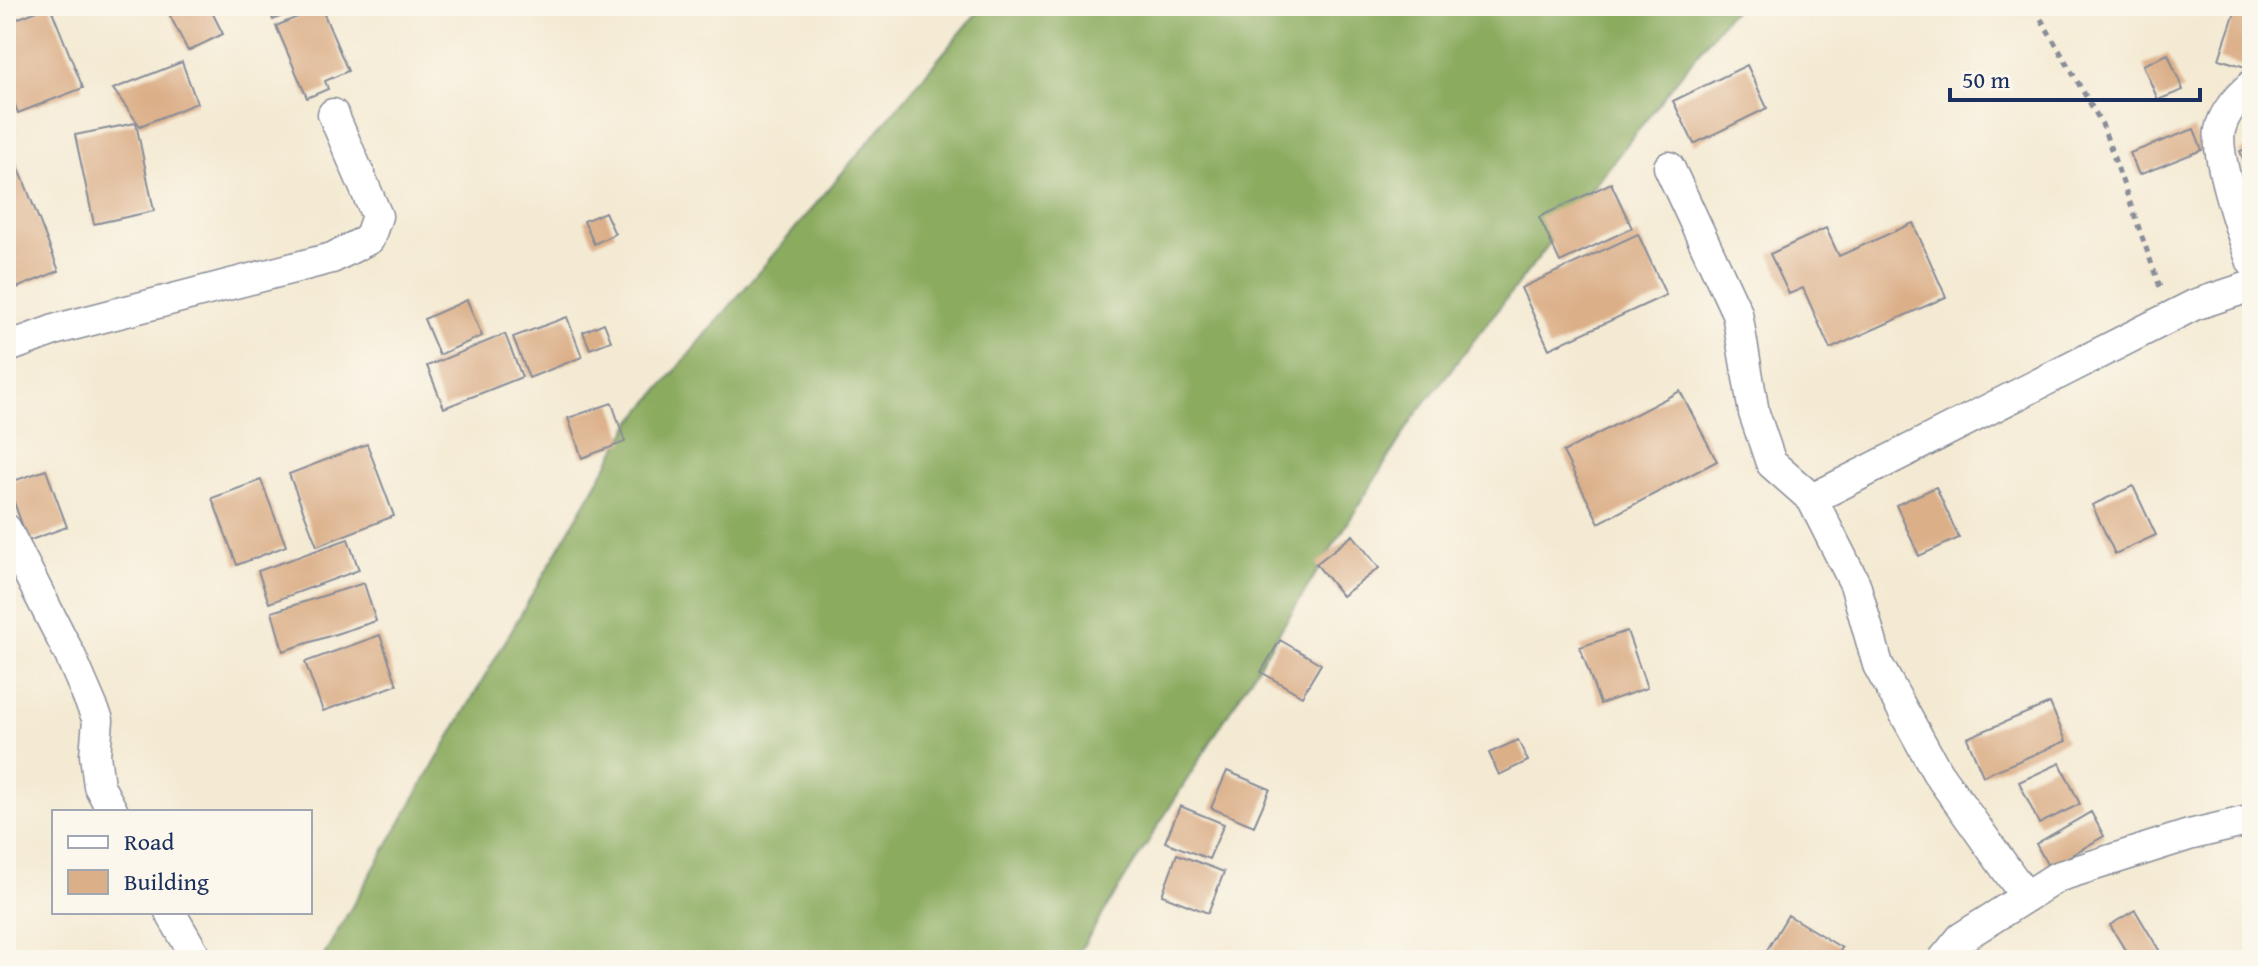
<svg xmlns="http://www.w3.org/2000/svg" width="2258" height="966" viewBox="0 0 2258 966" font-family="'Gentium Book Plus',serif">
  <style>
    .forest { fill: #8bab5f; stroke: #536d5e; stroke-width: 2 }
    .building { fill: #dbaf88 }
    .lines { fill: none; stroke-linecap: round; stroke-linejoin: round }
    .street-casing { stroke: #888c98; stroke-width: 33 }
    .path { stroke: #888c98; stroke-width: 5; stroke-dasharray: 6 6; stroke-linecap: butt }
    .street { stroke: #fff; stroke-width: 30 }
  </style>
  <rect width="100%" height="100%" fill="#fbf7ec"/>
  <filter id="ink" filterUnits="userSpaceOnUse"><feTurbulence type="fractalNoise" baseFrequency=".0125" numOctaves="2"/><feDisplacementMap in="SourceGraphic" scale="16" xChannelSelector="R" yChannelSelector="G"/><feConvolveMatrix kernelMatrix="1 2 1 2 8 2 1 2 1" color-interpolation-filters="sRGB"/></filter>
  <filter id="wash" filterUnits="userSpaceOnUse"><feTurbulence type="fractalNoise" baseFrequency=".006" numOctaves="4" result="noise"/><feDisplacementMap in="SourceGraphic" scale="32" xChannelSelector="R" yChannelSelector="G"/><feGaussianBlur stdDeviation="1.8" result="paint"/><feColorMatrix in="noise" values="0 0 0 0 0 0 0 0 0 0 0 0 0 0 0 0 0 1.4 0 .05"/><feComposite in="paint" operator="in"/></filter>
  <g filter="url(#wash)">
    <rect width="100%" height="100%" fill="#f4ead3"/>
    <path class="forest" d="M 983,6 L 1741,6 L 1727,16 L 1414,417 L 1074,960 L 321,960 L 632,422 Z"/>
    <g id="blocks">
      <path class="building" d="M 50,6 L 83,88 L 18,113 L 6,81 L 6,23 Z
        M 165,6 L 209,6 L 223,34 L 188,51 Z
        M 267,6 L 304,6 L 273,20 Z
        M 2237,6 L 2252,7 L 2252,69 L 2219,59 Z
        M 321,7 L 348,71 L 325,81 L 328,89 L 307,98 L 276,26 Z
        M 2168,54 L 2183,90 L 2158,100 L 2143,65 Z
        M 182,62 L 197,103 L 140,126 L 113,89 Z
        M 1747,65 L 1767,108 L 1694,144 L 1673,101 Z
        M 136,123 L 154,211 L 94,224 L 75,135 Z
        M 2194,129 L 2202,150 L 2139,175 L 2130,153 Z
        M 6,135 L 59,271 L 14,289 L 6,269 Z
        M 2252,147 L 2252,181 L 2240,151 Z
        M 1611,183 L 1632,228 L 1560,262 L 1539,217 Z
        M 605,212 L 615,234 L 594,244 L 584,221 Z
        M 1913,223 L 1946,297 L 1830,349 L 1803,288 L 1789,294 L 1770,254 L 1826,228 L 1839,256 Z
        M 1638,234 L 1666,295 L 1549,349 L 1521,288 Z
        M 467,300 L 482,336 L 439,355 L 424,319 Z
        M 567,317 L 582,357 L 529,378 L 513,337 Z
        M 604,323 L 611,341 L 590,349 L 583,332 Z
        M 505,334 L 522,377 L 444,408 L 427,366 Z
        M 1680,391 L 1717,461 L 1599,523 L 1563,452 Z
        M 612,403 L 625,442 L 582,458 L 568,418 Z
        M 367,444 L 394,516 L 317,546 L 289,474 Z
        M 46,470 L 67,527 L 28,541 L 7,483 Z
        M 261,480 L 286,546 L 237,565 L 212,498 Z
        M 2133,486 L 2156,535 L 2115,554 L 2092,505 Z
        M 1936,487 L 1959,538 L 1919,556 L 1896,505 Z
        M 1353,535 L 1379,568 L 1342,596 L 1316,564 Z
        M 348,539 L 359,570 L 269,603 L 258,571 Z
        M 364,583 L 376,621 L 283,651 L 272,612 Z
        M 1627,631 L 1647,688 L 1600,704 L 1580,647 Z
        M 380,635 L 397,685 L 323,711 L 305,662 Z
        M 1280,640 L 1321,664 L 1302,696 L 1261,672 Z
        M 2050,703 L 2066,741 L 1983,776 L 1967,738 Z
        M 1518,740 L 1528,761 L 1499,775 L 1489,753 Z
        M 2060,763 L 2080,804 L 2039,824 L 2019,782 Z
        M 1227,771 L 1270,789 L 1254,826 L 1211,808 Z
        M 1180,806 L 1224,824 L 1209,859 L 1165,842 Z
        M 2091,812 L 2104,836 L 2049,868 L 2036,844 Z
        M 1177,854 L 1224,872 L 1208,913 L 1162,895 Z
        M 2135,910 L 2165,960 L 2131,960 L 2110,925 Z
        M 1788,915 L 1842,948 L 1834,960 L 1761,960 Z"/>
    </g>
  </g>
  <g filter="url(#ink)">
    <use href="#blocks" fill-opacity="0" stroke="#888c98" stroke-width="2"/>
    <g class="lines">
      <defs>
        <path id="street" d="M 2252,85 C 2239,96 2224,112 2220,130 C 2215,157 2242,234 2252,262
          M 1669,167 L 1737,313 L 1754,413 L 1771,463 L 1812,499 L 1855,584 L 1878,665 L 1937,772 L 2026,897
          M 6,348 L 57,329 L 332,258 L 369,239 L 377,216 L 333,114
          M 1812,499 L 2194,305 L 2252,286
          M 6,529 L 70,655 L 98,720 L 95,755 L 99,786 L 113,812
          M 170,912 L 195,955
          M 1943,960 L 1961,938 L 2057,877 L 2189,835 L 2252,820"/>
      </defs>
      <use href="#street" class="street-casing"/>
      <path class="path" d="M 2041,19 L 2102,124 L 2161,290"/>
      <use href="#street" class="street"/>
    </g>
  </g>
  <rect width="2258" height="966" fill="none" stroke="#fbf7ec" stroke-width="32"/>
  <rect x="52" y="810" width="260" height="104" fill="#fbf7ec" stroke="#a1a7b3" stroke-width="2"/>
  <rect x="68" y="836" width="40" height="12" fill="#ffffff" stroke="#a1a7b3" stroke-width="2"/>
  <text x="124" y="850" font-size="24" fill="#1b2f5e">Road</text>
  <rect x="68" y="870" width="40" height="24" fill="#dbaf88" stroke="#a1a7b3" stroke-width="2"/>
  <text x="124" y="890" font-size="24" fill="#1b2f5e">Building</text>
  <path d="M1950 88v12h250v-12" fill="none" stroke="#1b2f5e" stroke-width="4"/>
  <text x="1962" y="88" font-size="24" fill="#1b2f5e" stroke="#fbf7ec" stroke-width="6" paint-order="stroke">50 m</text>
</svg>
